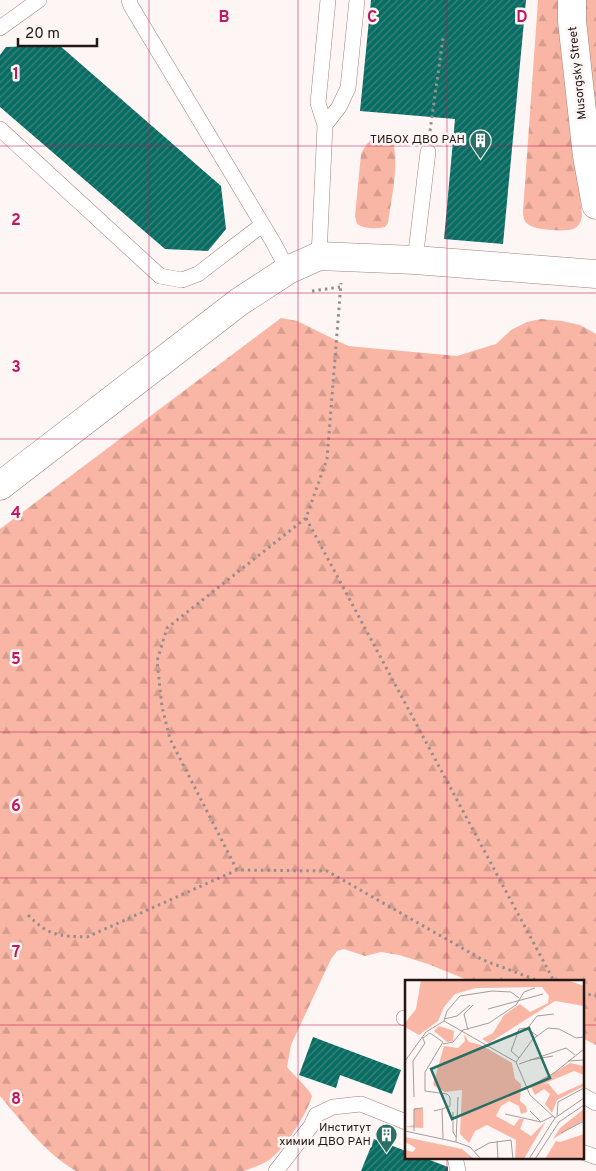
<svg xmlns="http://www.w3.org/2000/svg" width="596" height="1171" viewBox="0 0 596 1171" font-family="Overpass,sans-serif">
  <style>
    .forest { fill: url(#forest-firs) }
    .building { fill: url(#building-hatch) }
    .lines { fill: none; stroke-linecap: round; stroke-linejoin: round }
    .lane-casing { stroke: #a2817a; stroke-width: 16 }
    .street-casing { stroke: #a2817a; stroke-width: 29 }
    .path { stroke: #988e8b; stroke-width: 3; stroke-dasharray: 2.5 4; stroke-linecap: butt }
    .lane { stroke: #fff; stroke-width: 15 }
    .street { stroke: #fff; stroke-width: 28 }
    .grid { fill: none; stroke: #c2185b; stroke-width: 1; stroke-opacity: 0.55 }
    .labels { text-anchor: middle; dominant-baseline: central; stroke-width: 5; stroke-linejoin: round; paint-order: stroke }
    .street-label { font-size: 12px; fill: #241714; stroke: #fdf6f4 }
    .poi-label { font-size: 12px; fill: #241714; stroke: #fdf6f4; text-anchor: end }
    .inset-road { fill: none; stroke: #a69d9a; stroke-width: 1 }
    .view { fill: #287066; fill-opacity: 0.15; stroke: #287066; stroke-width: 2.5 }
    .inset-edge { fill: none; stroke: #241714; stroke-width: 2.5 }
    .grid-label { font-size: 16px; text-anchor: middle; font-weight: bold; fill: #c2185b; stroke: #fdf6f4; stroke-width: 5; stroke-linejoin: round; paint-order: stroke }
  </style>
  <defs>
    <pattern id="forest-firs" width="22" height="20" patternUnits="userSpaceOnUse" patternTransform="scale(1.25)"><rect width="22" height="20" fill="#fab6a5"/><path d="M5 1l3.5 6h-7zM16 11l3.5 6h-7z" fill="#d69c8d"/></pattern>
    <pattern id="building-hatch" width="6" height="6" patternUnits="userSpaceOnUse" patternTransform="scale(1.25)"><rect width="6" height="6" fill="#076c62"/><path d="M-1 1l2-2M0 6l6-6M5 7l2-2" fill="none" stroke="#3e837c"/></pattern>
  </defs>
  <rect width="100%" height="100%" fill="#fdf6f4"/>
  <path class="forest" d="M 538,0 L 562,0 L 582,216 C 581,221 579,227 573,229 C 565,232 536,230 529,225 C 524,222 523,217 523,211 Z
    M 582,0 L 596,0 L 596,137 Z
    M 381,134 L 391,138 C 401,158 391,200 388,223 L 385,227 C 376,229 364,229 357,224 L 355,216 L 361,154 C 366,144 371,138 381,134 Z
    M 281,318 L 297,321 L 348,346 L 457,356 L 496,344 L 511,330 L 527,322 L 541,319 L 562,321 L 580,325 L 596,334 L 596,1045 L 582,1038 L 582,981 L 470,981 L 428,964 L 399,955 L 381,952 L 365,956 L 344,949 L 337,951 L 331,959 L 291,1045 L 287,1067 C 295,1077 306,1085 312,1096 C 307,1114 284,1150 269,1160 C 262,1165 252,1168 244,1171 L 76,1171 C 45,1153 23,1123 0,1096 L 0,529 Z"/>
  <path class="building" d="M 371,0 L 526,0 L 503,244 L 444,239 L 455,119 L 360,111 Z
    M 59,45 L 221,186 L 226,229 L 208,251 L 165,249 L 0,107 L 0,55 L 6,47 Z
    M 313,1037 L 401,1070 L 392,1094 L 340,1075 L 336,1088 L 299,1075 Z
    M 374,1139 L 406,1151 L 406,1157 L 422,1157 L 448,1167 L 448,1171 L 361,1171 Z"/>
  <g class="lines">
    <defs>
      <path id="lane" d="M 129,0 L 131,6 L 273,242 L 288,270
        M 0,28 L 39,0
        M 325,125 L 339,107 L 348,88 L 357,0
        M 0,129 L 160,276 L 182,280 L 198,274 L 262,225
        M 319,256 L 325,125 L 318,103 L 328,0
        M 415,260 L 428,152
        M 404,1018 L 406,1018
        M 582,1095 L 596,1103
        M 582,1152 L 596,1157
        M 455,1157 L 458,1171
        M 276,1171 L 311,1126 L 316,1115 L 333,1107 L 361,1104 L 406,1122"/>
      <path id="street" d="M 572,0 L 572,21 L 587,156 L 596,205
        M 0,486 L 239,302 L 288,270 L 319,256 L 415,260 L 596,274"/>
    </defs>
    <use href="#lane" class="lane-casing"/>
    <use href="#street" class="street-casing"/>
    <path class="path" d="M 430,131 L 443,38
      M 312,291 L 340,287
      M 306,518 L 554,981
      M 237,870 L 170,739 L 162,707 L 157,661 L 167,628 L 306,518 L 327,459 L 341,283
      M 28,915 C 49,936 58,936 87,937 L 237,870 L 327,871 L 483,960 L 539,981
      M 582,993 L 596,996"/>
    <use href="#lane" class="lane"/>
    <use href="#street" class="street"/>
  </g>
  <path class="grid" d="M 149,0 L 149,1171M 298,0 L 298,1171M 447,0 L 447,981M 0,146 L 596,146M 0,293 L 596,293M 0,439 L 596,439M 0,586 L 596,586M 0,732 L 596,732M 0,878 L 596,878M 0,1025 L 406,1025M 582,1025 L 596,1025M 447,1157 L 447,1171"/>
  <defs>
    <symbol id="building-pin" viewBox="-11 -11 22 30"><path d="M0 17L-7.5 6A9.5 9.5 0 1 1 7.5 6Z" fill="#287066" stroke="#fdf6f4"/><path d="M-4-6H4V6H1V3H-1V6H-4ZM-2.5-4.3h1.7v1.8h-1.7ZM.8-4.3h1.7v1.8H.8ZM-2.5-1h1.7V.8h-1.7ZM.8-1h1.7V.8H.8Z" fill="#fff"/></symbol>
  </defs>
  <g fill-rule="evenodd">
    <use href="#building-pin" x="468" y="128" width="25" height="34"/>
    <use href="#building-pin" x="374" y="1122" width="25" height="34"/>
  </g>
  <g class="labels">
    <g class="street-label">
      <text transform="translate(578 73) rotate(-96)">Musorgsky Street</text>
    </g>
    <g class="poi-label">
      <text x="465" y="140">ТИБОХ ДВО РАН</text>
      <text x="371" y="1128">Институт<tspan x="371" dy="14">химии ДВО РАН</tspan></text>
    </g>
  </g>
  <g transform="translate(405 980)">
    <rect width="179" height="179" fill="#fdf6f4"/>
    <path d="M 16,0 L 162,0 L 179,6 L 179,26 L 150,21 L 84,63 L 77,59 L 88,53 L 99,35 L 115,24 L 125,32 L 143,23 L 144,16 L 137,7 L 71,8 L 50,14 L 39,27 L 33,41 L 14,55 L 0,47 L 0,43 L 11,29 ZM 34,46 L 49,51 L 48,61 L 42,62 L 29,51 ZM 59,54 L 64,62 L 76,65 L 107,83 L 110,99 L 116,104 L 115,121 L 121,126 L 122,132 L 116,134 L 114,126 L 104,121 L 96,126 L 91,136 L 109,146 L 114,139 L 119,139 L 115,149 L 126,156 L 141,141 L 119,179 L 110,179 L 111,160 L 82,145 L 70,151 L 64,163 L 55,154 L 57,110 L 40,112 L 28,105 L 39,66 L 53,68 L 60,61 ZM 165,83 L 179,86 L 179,95 L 169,91 L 136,105 L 143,103 L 153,115 L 179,103 L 179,106 L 152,120 L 147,133 L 140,124 L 145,114 L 139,109 L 130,115 L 126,107 ZM 9,128 L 18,129 L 18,148 L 0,147 L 9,145 ZM 179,129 L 179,140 L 148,159 L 155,148 ZM 179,154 L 179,179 L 140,179 L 151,161 L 155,162 ZM 0,157 L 57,169 L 69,179 L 0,179 L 0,170 L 8,172 L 11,168 L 0,162 Z" fill="#fab6a5"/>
    <path class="inset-road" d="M 83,29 L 138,14M 39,39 L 52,36 L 65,25M 39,41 L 111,82 L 125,115 L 150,138M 39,41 L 42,31 L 55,16 L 87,11 L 106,12 L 114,18M 122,49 L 132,36 L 149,34M 63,50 L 59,34 L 68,25M 18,58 L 25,53 L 38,62 L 20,92 L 20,111 L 42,114 L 45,117 L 45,126 L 37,129M 38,64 L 48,62 L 58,50 L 84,43 L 111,25 L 119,12 L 130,8M 114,78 L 106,71 L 114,49 L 120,48 L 133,56M 125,80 L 148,76M 0,81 L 21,52 L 39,41M 163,81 L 179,80M 111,82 L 128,59 L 143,48 L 154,49 L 171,58 L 179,57M 114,84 L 161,68 L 170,75M 122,108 L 149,93 L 179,69M 9,117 L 8,81 L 20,63 L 17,57M 29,131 L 37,129 L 38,159M 125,131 L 136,142 L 148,136M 48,132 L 48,152 L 51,157M 100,134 L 136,142M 152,136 L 153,122 L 179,108M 0,151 L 51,162 L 65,167 L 76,179M 9,151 L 9,129 L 18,128M 156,153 L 179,141M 92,161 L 93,179M 51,162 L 53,117M 70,171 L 84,163 L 106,160 L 108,179M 124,179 L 150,138 L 179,118M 130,179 L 154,142 L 179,125"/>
    <path class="view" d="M 124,48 L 145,98 L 47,139 L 26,89 Z"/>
    <rect width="179" height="179" class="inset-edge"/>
  </g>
  <g class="grid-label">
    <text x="224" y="22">B</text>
    <text x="372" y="22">C</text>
    <text x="522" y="22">D</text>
    <text x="16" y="79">1</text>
    <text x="16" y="225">2</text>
    <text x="16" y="372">3</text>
    <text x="16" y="518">4</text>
    <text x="16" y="664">5</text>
    <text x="16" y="811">6</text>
    <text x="16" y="957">7</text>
    <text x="16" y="1104">8</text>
  </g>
  <path d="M18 38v8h79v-8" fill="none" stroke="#241714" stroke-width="2.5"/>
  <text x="25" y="38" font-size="15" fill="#241714" stroke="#fdf6f4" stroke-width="4" paint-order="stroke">20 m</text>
</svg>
